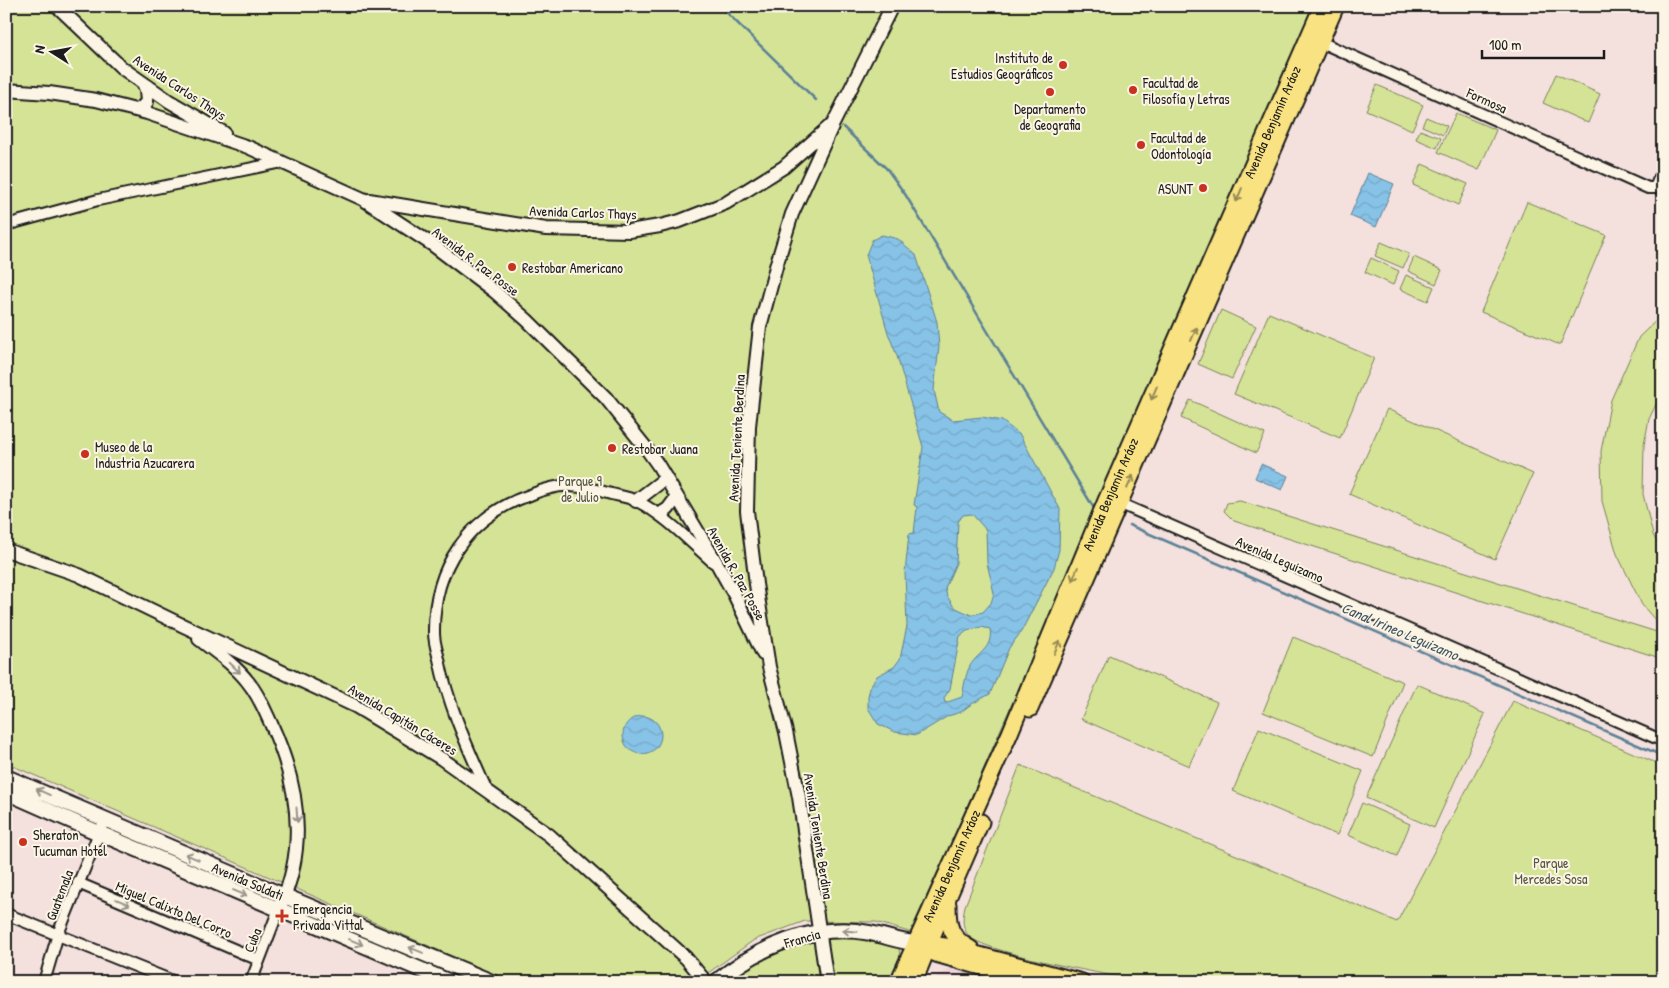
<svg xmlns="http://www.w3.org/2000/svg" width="1669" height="988" viewBox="0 0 1669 988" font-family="'Patrick Hand',sans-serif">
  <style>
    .built { fill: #efd3da }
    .green { fill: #d5e396; stroke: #788059 }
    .water { fill: url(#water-waves); stroke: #5c8096; fill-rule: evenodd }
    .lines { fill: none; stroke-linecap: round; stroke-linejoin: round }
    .stream { stroke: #5c8096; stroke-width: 2.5 }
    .minor-casing { stroke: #1c1c1c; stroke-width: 14 }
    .tertiary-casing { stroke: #1c1c1c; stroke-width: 16 }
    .secondary-casing { stroke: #1c1c1c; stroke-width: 18 }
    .primary-casing { stroke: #1c1c1c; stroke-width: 19 }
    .minor { stroke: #fcf5e5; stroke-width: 10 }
    .tertiary { stroke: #fcf5e5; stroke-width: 12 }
    .secondary { stroke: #fcf5e5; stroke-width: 14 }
    .primary { stroke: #f8e281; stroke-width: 15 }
    .oneway { stroke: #958954 }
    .oneway2 { stroke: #97938b }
    .poi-dot { fill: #c8321e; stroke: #fcf5e5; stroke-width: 2 }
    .labels { text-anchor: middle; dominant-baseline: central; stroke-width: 4; stroke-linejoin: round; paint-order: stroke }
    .poi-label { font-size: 14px; fill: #1c1c1c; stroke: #fcf5e5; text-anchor: start }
    .street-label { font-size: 14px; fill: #1c1c1c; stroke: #fcf5e5 }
    .park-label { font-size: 14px; fill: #545841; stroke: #fcf5e5 }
    .water-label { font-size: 15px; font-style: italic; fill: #415663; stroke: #fcf5e5 }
  </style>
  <defs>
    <pattern id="water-waves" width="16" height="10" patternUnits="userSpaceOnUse" patternTransform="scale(1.25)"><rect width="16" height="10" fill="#87c3e7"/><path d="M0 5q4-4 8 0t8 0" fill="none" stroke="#74a7c6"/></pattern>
  </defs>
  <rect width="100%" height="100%" fill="#f4e1de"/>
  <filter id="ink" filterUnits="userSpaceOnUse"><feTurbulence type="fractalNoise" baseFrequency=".02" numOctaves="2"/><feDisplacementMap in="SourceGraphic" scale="10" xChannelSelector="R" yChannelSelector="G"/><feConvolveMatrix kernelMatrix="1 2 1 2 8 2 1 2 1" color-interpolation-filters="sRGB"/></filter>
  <g filter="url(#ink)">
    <path class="built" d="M 950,968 L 1003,982 L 936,982 L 938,975 Z"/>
    <path class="green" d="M 6,6 L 1316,6 L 912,933 L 876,922 L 805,921 L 754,940 L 701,978 L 698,982 L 512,982 L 6,763 Z
      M 1556,74 L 1600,94 L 1588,123 L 1543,103 Z
      M 1377,85 L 1423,105 L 1412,130 L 1366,110 Z
      M 1456,113 L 1496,130 L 1479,170 L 1438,152 Z
      M 1426,117 L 1447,126 L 1443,135 L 1422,126 Z
      M 1420,130 L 1441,138 L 1437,148 L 1416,139 Z
      M 1422,164 L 1468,184 L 1458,205 L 1413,185 Z
      M 1527,202 L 1606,235 L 1560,345 L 1481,312 Z
      M 1381,242 L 1409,254 L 1403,268 L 1375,256 Z
      M 1414,257 L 1442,270 L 1436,284 L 1408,271 Z
      M 1371,258 L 1399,271 L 1393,285 L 1365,272 Z
      M 1406,275 L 1434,287 L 1428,301 L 1400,289 Z
      M 1221,310 L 1256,326 L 1232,379 L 1198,364 Z
      M 1269,313 L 1374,358 L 1340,438 L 1234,394 Z
      M 1663,314 L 1663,390 L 1649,419 L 1644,445 L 1643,494 L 1653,535 L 1663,553 L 1663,629 L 1642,605 L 1617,554 L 1602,501 L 1601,451 L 1611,400 L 1639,337 Z
      M 1190,400 L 1265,434 L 1256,453 L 1181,418 Z
      M 1387,409 L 1533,474 L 1495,559 L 1349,494 Z
      M 1240,501 L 1663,634 L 1663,659 L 1234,521 L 1224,511 L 1227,503 Z
      M 1293,637 L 1403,682 L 1373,757 L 1263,712 Z
      M 1109,655 L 1217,702 L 1189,766 L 1081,719 Z
      M 1417,684 L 1485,714 L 1434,828 L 1366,798 Z
      M 1513,701 L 1663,766 L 1663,982 L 1148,982 C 1120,977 981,953 968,935 C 961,926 963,916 965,906 L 1020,765 L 1397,922 Z
      M 1259,728 L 1363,771 L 1337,835 L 1233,791 Z
      M 1362,803 L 1410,824 L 1397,856 L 1348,835 Z
      M 830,936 L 852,936 L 893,944 L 899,948 L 900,957 L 891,982 L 834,982 L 827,940 Z
      M 814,942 L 819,982 L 724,982 L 740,970 L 790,945 Z"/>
    <path class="water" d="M 1368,173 L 1394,184 L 1376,227 L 1350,216 Z
      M 882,235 L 898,239 L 916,255 L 937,322 L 939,347 L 934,390 L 939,412 L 953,420 L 982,417 L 1002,421 L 1020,435 L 1060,509 L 1059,550 L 1054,568 L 1021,632 L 1009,648 L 990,694 L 970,705 L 961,712 L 948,716 L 917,735 L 895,732 L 878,724 L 868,708 L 868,696 L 871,685 L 877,676 L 894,667 L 900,659 L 907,626 L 905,573 L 909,534 L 914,533 L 917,507 L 914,505 L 923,447 L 897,356 L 888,333 L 866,255 L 872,240 ZM 972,514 L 986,530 L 987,563 L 994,593 L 991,603 L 983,612 L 971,615 L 954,607 L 947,596 L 945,588 L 956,563 L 958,522 L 963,515 ZM 981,627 L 990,629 C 993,649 978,652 970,666 C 965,675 964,688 962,697 L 945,703 L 944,698 L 950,689 L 960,636 L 967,631 Z
      M 1261,464 L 1288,476 L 1282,490 L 1255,478 Z
      M623 735a19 19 0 1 1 38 0a19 19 0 1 1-38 0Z"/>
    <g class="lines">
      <path class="stream" d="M 720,6 L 816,100
        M 843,127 L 887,169 L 905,194 L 1095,510
        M 1129,525 L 1663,756"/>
      <defs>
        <path id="minor" d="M 1316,40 L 1648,188 L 1655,188 L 1663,169
          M 6,225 L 98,200 L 282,162
          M 1114,501 L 1663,741
          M 487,791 C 468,748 448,705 439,659 C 437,651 434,642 434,633 C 433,568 468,516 530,495 C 542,490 558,485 571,486 C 584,487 598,490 611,494 C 620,496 629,497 637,501 C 666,516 689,541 713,562
          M 78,883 L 259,960
          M 6,914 L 175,982
          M 44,982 L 58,934 L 101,828
          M 251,982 L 279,909"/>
        <path id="tertiary" d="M 57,6 L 122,68 L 169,101 L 224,133
          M 6,90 L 49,93 L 96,100 L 147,113 L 248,147 L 363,199 L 433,245 L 494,291 L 527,320 L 606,398 L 646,448 L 658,465 L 719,567 L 734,594 L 763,654
          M 135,110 L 141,108 L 147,102 L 146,90 L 143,83
          M 369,200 L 546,229 L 629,231 L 660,226 L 680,221 L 726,203 L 784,167 L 829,127
          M 636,501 L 666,478
          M 660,514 L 668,509 L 677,497
          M 6,550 L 79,575 L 184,626 L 355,706 L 442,759 L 549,835 L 686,958 L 706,982
          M 199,639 C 216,652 235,665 248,682 C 259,695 265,711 272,726 C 298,784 308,845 281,904
          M 827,982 L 799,797 L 786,732 L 769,667 L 756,584 L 747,511 L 749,426 L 760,327 L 777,263 L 792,214 L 833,124 L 892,6"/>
        <path id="secondary" d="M 6,777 L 275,892 L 492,982
          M 6,792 L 99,833 L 450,982
          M 716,982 C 758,947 815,922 870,933 C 886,936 900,942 916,943"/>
        <g id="primary">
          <path d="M 1030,709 L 1336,6"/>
          <path d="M 948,904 C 948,927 950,937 971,949"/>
          <path d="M 921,943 L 945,946 L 1082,982"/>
          <path d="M 936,954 L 1034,982"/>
          <path id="s1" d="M 898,982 L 1010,733 L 1107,498 L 1322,6"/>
          <path d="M 914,982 L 948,898 L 981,822"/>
        </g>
      </defs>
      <use href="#minor" class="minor-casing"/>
      <use href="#tertiary" class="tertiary-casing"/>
      <use href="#secondary" class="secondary-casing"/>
      <use href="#primary" class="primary-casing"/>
      <use href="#minor" class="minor"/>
      <use href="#tertiary" class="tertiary"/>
      <use href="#secondary" class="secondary"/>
      <use href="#primary" class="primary"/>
    </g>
    <defs><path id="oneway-shaft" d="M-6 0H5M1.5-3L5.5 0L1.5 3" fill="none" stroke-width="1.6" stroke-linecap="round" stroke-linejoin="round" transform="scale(1.25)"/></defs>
    <g class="oneway">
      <use href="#oneway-shaft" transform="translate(1239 195) rotate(113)"/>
      <use href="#oneway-shaft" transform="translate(1194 334) rotate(-66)"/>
      <use href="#oneway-shaft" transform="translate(1154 393) rotate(113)"/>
      <use href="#oneway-shaft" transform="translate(1130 482) rotate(-66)"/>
      <use href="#oneway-shaft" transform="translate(1075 574) rotate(112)"/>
      <use href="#oneway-shaft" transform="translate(1057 647) rotate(-66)"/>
    </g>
    <g class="oneway2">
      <use href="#oneway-shaft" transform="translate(235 668) rotate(44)"/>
      <use href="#oneway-shaft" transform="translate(43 792) rotate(-156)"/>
      <use href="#oneway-shaft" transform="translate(297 815) rotate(86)"/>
      <use href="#oneway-shaft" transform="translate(192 857) rotate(-157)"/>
      <use href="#oneway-shaft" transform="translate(240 893) rotate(23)"/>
      <use href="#oneway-shaft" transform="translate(123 902) rotate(23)"/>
      <use href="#oneway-shaft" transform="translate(850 931) rotate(-175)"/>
      <use href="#oneway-shaft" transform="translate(356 942) rotate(23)"/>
      <use href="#oneway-shaft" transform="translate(416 950) rotate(-158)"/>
    </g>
  </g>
  <g class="poi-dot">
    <circle cx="1063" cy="65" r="5"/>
    <circle cx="1133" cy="90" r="5"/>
    <circle cx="1050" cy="92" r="5"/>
    <circle cx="1141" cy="145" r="5"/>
    <circle cx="1203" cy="188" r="5"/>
    <circle cx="512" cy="267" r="5"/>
    <circle cx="612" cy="448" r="5"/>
    <circle cx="85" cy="454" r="5"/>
    <circle cx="23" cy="842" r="5"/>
    <path d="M279.5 908.5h5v5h5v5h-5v5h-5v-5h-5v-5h5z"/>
  </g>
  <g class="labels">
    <g class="poi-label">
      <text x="1053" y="57" text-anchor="end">Instituto de<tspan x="1053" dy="16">Estudios Geográficos</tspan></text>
      <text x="1143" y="82">Facultad de<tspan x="1143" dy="16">Filosofía y Letras</tspan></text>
      <text x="1050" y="108" text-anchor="middle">Departamento<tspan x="1050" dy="16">de Geografia</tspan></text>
      <text x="1151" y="137">Facultad de<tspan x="1151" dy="16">Odontología</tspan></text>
      <text x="1193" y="188" text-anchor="end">ASUNT</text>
      <text x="522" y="267">Restobar Americano</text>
      <text x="95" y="446">Museo de la<tspan x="95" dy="16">Industria Azucarera</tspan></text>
      <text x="622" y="448">Restobar Juana</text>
      <text x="33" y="834">Sheraton<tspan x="33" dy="16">Tucuman Hotel</tspan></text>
      <text x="293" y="908">Emergencia<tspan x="293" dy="16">Privada Vittal</tspan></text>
    </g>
    <g class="street-label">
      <text transform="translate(180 87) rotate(33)">Avenida Carlos Thays</text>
      <text transform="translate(1487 100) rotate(24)">Formosa</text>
      <text stroke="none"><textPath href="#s1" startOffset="938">Avenida Benjamín Aráoz</textPath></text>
      <text transform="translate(583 212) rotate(2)">Avenida Carlos Thays</text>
      <text transform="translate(476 261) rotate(37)">Avenida R. Paz Posse</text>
      <text transform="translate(736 438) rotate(-87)">Avenida Teniente Berdina</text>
      <text stroke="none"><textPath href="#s1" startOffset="532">Avenida Benjamín Aráoz</textPath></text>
      <text transform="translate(1280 559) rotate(24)">Avenida Leguizamo</text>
      <text transform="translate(737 573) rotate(61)">Avenida R. Paz Posse</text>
      <text transform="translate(403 719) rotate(31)">Avenida Capitán Cáceres</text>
      <text transform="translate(819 836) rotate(81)">Avenida Teniente Berdina</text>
      <text stroke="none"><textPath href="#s1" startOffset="128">Avenida Benjamín Aráoz</textPath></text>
      <text transform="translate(248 881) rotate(23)">Avenida Soldati</text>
      <text transform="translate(59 895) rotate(-69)">Guatemala</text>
      <text transform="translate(174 909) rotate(23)">Miguel Calixto Del Corro</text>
      <text transform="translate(802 938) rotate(-16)">Francia</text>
      <text transform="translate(252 940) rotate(-68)">Cuba</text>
    </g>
    <g class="park-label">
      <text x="580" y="480">Parque 9<tspan x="580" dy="16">de Julio</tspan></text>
      <text x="1551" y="862">Parque<tspan x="1551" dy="16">Mercedes Sosa</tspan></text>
    </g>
    <g class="water-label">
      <text transform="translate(1400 631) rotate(23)">Canal Irineo Leguizamo</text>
    </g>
  </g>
  <rect width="1669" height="988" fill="none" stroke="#fcf5e5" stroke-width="25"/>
  <rect x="12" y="12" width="1644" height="963" fill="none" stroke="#1c1c1c" stroke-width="2" filter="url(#ink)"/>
  <g transform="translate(52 52) rotate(281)" stroke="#fcf5e5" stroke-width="4" paint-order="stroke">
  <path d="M0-4L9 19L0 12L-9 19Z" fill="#1c1c1c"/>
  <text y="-8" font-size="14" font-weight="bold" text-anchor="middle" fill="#1c1c1c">N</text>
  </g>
  <path d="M1482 50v8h122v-8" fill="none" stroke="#1c1c1c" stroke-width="2.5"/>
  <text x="1489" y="50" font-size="15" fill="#1c1c1c" stroke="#fcf5e5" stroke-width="4" paint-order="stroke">100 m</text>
</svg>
